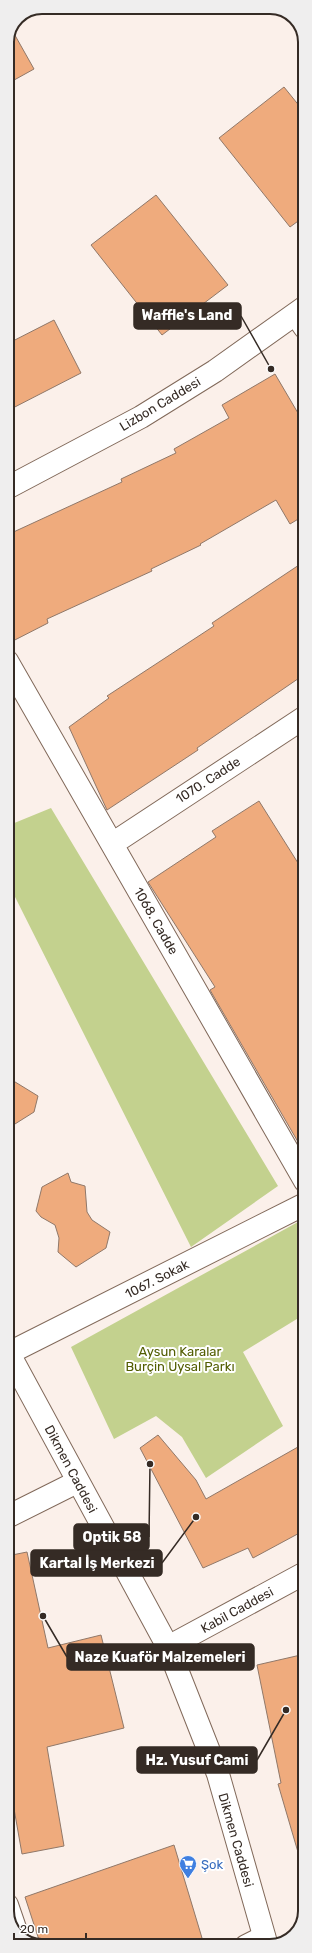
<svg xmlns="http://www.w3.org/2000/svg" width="312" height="1953" viewBox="0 0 312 1953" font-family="Rubik,sans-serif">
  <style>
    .green { fill: #c3d18e }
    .building { fill: #efab7d; stroke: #907869 }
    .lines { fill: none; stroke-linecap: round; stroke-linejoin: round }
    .street-casing { stroke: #81695a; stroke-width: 24 }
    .secondary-casing { stroke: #81695a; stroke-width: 24 }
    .primary-casing { stroke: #81695a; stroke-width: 24 }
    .street { stroke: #fff; stroke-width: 22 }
    .secondary { stroke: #fff; stroke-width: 22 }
    .primary { stroke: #fff; stroke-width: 22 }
    .labels { text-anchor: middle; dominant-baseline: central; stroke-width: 4; stroke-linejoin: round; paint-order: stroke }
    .street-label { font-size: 13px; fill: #352b25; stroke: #fff }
    .park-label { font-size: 13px; fill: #525d02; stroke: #fff }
    .shop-label { font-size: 13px; fill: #366cbe; stroke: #fff; text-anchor: start }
    .rim { fill: none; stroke: #352b25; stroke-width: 2 }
    .leader { fill: none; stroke: #352b25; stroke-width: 1.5 }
    .callout-dot { fill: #352b25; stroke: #fff; stroke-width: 1.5 }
    .callout { fill: #352b25; stroke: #352b25; stroke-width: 1.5 }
    .callout-label { font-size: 14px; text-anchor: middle; font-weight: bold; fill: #fff }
  </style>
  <rect width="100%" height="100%" fill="#fbf0ea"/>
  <path class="green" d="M 51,808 L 278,1186 L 191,1247 L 7,881 L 7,826 Z
    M 298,1222 L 305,1233 L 305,1314 L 243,1352 L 283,1426 L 206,1478 L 182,1437 L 156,1416 L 114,1439 L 71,1347 Z"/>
  <path class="building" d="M 12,30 L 34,69 L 7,84 L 7,42 Z
    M 284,87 L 305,113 L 305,216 L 290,227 L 219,138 Z
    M 156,195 L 228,285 L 162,335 L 91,245 Z
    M 54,320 L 81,373 L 7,411 L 7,344 Z
    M 275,374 L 305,425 L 305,515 L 290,524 L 276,500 L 200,544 L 201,545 L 151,569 L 152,571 L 47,619 L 48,623 L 7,644 L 7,535 L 122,482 L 121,479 L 176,453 L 174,449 L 229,418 L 222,405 Z
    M 305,561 L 305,674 L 197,748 L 198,750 L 107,810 L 69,727 L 109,698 L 107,696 L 214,626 L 212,623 Z
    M 259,801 L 298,863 L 305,858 L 305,1154 L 210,990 L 215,987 L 148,882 L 216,837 L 212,831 Z
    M 7,1077 L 38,1096 L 34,1112 L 7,1129 Z
    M 68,1173 L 71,1182 L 85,1186 L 87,1212 L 92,1220 L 110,1232 L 106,1248 L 76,1267 L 58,1252 L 59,1238 L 55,1225 L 41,1217 L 36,1211 L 42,1187 Z
    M 158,1435 L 196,1480 L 206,1499 L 305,1443 L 305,1530 L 253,1558 L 248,1548 L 203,1568 L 140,1448 Z
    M 27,1552 L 48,1648 L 101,1635 L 124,1728 L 47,1747 L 64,1846 L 22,1854 L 7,1769 L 7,1556 Z
    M 305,1654 L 305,1859 L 300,1859 L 278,1784 L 281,1783 L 257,1665 Z
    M 174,1845 L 202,1938 L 177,1946 L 41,1946 L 25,1897 Z"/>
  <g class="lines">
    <defs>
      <path id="street" d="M 296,315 L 305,328
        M 7,661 L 305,1181
        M 112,844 L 305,717
        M 9,1353 L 305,1204
        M 7,1517 L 77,1482
        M 7,1905 L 17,1934
        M 246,1946 L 264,1937"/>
      <path id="secondary" d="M 7,488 L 141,417 L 215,371 L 305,307
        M 168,1647 L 305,1573"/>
      <path id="primary" d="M 7,1350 L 168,1647 L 218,1774 L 267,1946"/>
    </defs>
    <use href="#street" class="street-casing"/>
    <use href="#secondary" class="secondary-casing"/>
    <use href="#primary" class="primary-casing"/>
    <use href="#street" class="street"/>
    <use href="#secondary" class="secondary"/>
    <use href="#primary" class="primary"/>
  </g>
  <defs>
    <symbol id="supermarket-pin" viewBox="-11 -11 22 30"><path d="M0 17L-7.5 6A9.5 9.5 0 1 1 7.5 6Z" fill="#3f7fe0" stroke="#fff"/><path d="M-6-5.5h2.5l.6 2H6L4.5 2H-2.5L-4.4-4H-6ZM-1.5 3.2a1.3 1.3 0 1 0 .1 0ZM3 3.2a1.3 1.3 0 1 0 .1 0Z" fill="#fff"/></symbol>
  </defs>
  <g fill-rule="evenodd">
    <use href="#supermarket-pin" x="178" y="1854" width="20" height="27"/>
  </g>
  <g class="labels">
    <g class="street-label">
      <text transform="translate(160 404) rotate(-31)">Lizbon Caddesi</text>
      <text transform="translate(208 780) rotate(-33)">1070. Cadde</text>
      <text transform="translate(156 921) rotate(60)">1068. Cadde</text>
      <text transform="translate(157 1279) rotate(-27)">1067. Sokak</text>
      <text transform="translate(71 1469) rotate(62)">Dikmen Caddesi</text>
      <text transform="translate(237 1610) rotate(-29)">Kabil Caddesi</text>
      <text transform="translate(236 1840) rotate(74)">Dikmen Caddesi</text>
    </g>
    <g class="park-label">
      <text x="180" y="1351">Aysun Karalar<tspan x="180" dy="15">Burçin Uysal Parkı</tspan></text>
    </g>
    <g class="shop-label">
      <text x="201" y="1864">Şok</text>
    </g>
  </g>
  <path d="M0 0H312V1953H0ZM42 14H270A28 28 0 0 1 298 42V1911A28 28 0 0 1 270 1939H42A28 28 0 0 1 14 1911V42A28 28 0 0 1 42 14Z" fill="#efeeee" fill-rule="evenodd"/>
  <path class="rim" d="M42 14H270A28 28 0 0 1 298 42V1911A28 28 0 0 1 270 1939H42A28 28 0 0 1 14 1911V42A28 28 0 0 1 42 14Z"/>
  <path class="leader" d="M271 369L241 316M150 1464L149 1537M196 1517L162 1563M43 1616L67 1657M286 1710L257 1760"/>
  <g class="callout-dot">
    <circle cx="271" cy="369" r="4"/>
    <circle cx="150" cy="1464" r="4"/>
    <circle cx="196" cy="1517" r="4"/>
    <circle cx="43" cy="1616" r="4"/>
    <circle cx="286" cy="1710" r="4"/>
  </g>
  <g class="callout">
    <rect x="134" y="303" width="107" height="26" rx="4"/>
    <rect x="74" y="1524" width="75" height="26" rx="4"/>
    <rect x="31" y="1550" width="131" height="26" rx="4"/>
    <rect x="67" y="1644" width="187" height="26" rx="4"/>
    <rect x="137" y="1747" width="120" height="26" rx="4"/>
  </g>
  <g class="callout-label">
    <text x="187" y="320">Waffle's Land</text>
    <text x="112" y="1542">Optik 58</text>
    <text x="97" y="1568">Kartal İş Merkezi</text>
    <text x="160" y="1662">Naze Kuaför Malzemeleri</text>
    <text x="197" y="1765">Hz. Yusuf Cami</text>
  </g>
  <path d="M14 1933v6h72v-6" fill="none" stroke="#352b25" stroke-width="2"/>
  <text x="20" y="1933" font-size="12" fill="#352b25" stroke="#ffffff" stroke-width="3" paint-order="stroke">20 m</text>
</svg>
